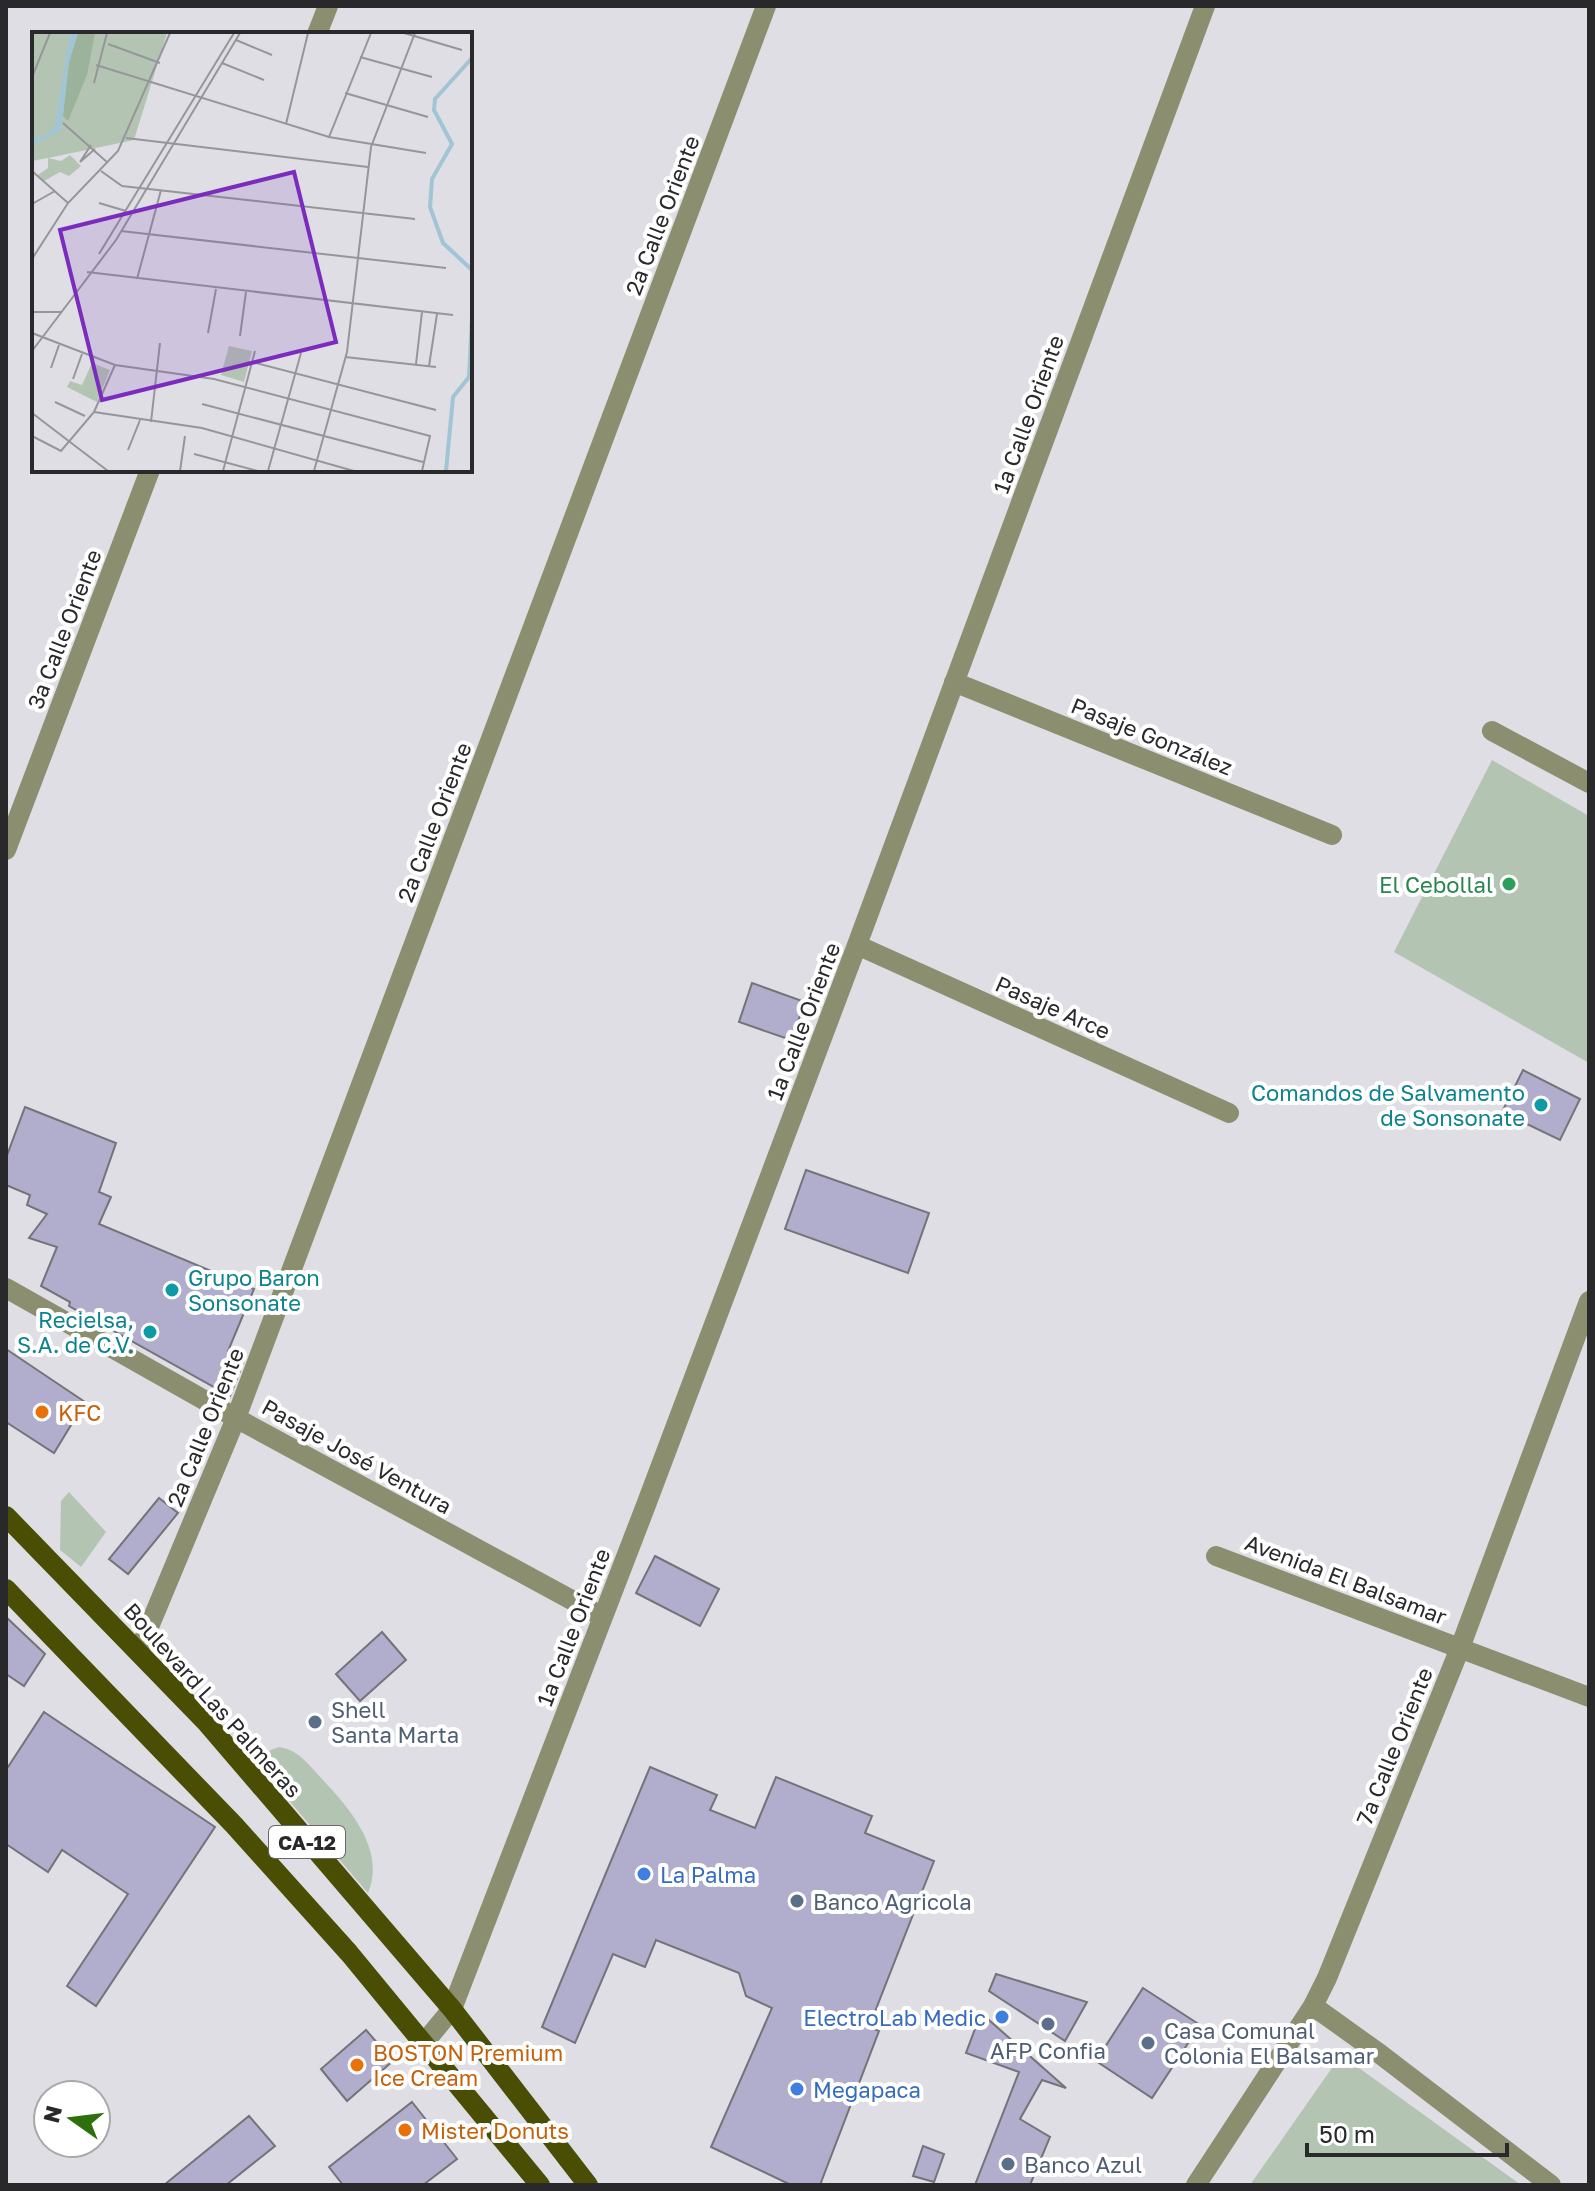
<svg xmlns="http://www.w3.org/2000/svg" width="1595" height="2191" viewBox="0 0 1595 2191" font-family="'Golos Text',sans-serif">
  <style>
    .green { fill: #b4c4b3 }
    .building { fill: #b1adcc; stroke: #747379; stroke-width: 2 }
    .lines { fill: none; stroke-linecap: round; stroke-linejoin: round }
    .street { stroke: #8b8f6f; stroke-width: 20 }
    .primary { stroke: #494e04; stroke-width: 20 }
    .leisure-dot { fill: #2e9e5b; stroke: #fff; stroke-width: 3 }
    .culture-dot { fill: #0f9aa8; stroke: #fff; stroke-width: 3 }
    .food-dot { fill: #e8710a; stroke: #fff; stroke-width: 3 }
    .service-dot { fill: #5c6f8a; stroke: #fff; stroke-width: 3 }
    .shop-dot { fill: #3f7fe0; stroke: #fff; stroke-width: 3 }
    .labels { text-anchor: middle; dominant-baseline: central; stroke-width: 8; stroke-linejoin: round; paint-order: stroke }
    .shield { fill: #fff; stroke: #69696b; stroke-width: 2 }
    .shield-label { font-size: 20px; font-weight: bold; fill: #29292b }
    .street-label { font-size: 22px; fill: #29292b; stroke: #fff }
    .leisure-label { font-size: 22px; fill: #27864d; stroke: #fff; text-anchor: end }
    .culture-label { font-size: 22px; fill: #0d838f; stroke: #fff; text-anchor: end }
    .food-label { font-size: 22px; fill: #c56008; stroke: #fff; text-anchor: start }
    .service-label { font-size: 22px; fill: #4e5e75; stroke: #fff; text-anchor: start }
    .shop-label { font-size: 22px; fill: #366cbe; stroke: #fff; text-anchor: start }
    .inset-river { fill: none; stroke: #a1c5d5; stroke-width: 4 }
    .inset-road { fill: none; stroke: #96969a; stroke-width: 2 }
    .view { fill: #7b2cbf; fill-opacity: 0.15; stroke: #7b2cbf; stroke-width: 4 }
    .inset-edge { fill: none; stroke: #29292b; stroke-width: 4 }
  </style>
  <rect width="100%" height="100%" fill="#dedee4"/>
  <path class="green" d="M 1492,760 L 1589,816 L 1589,1063 L 1394,952 Z
    M 69,1492 L 106,1532 L 81,1567 L 60,1550 L 61,1501 Z
    M 279,1747 C 299,1750 309,1765 322,1779 C 350,1809 386,1850 368,1893 L 257,1763 L 268,1751 Z
    M 1341,2055 L 1521,2185 L 1250,2185 Z"/>
  <path class="building" d="M 752,983 L 805,1002 L 791,1040 L 739,1022 Z
    M 1523,1070 L 1580,1099 L 1560,1140 L 1502,1112 Z
    M 25,1107 L 116,1143 L 99,1192 L 111,1197 L 99,1224 L 254,1289 L 228,1351 L 245,1358 L 230,1396 L 69,1306 L 70,1302 L 41,1286 L 57,1247 L 29,1238 L 47,1214 L 27,1205 L 30,1195 L 6,1185 L 6,1158 Z
    M 806,1170 L 929,1213 L 908,1273 L 785,1229 Z
    M 6,1349 L 85,1402 L 54,1453 L 6,1422 Z
    M 159,1498 L 178,1513 L 128,1574 L 109,1559 Z
    M 655,1556 L 719,1589 L 700,1626 L 636,1593 Z
    M 6,1617 L 45,1654 L 24,1686 L 6,1674 Z
    M 382,1632 L 406,1660 L 360,1701 L 336,1674 Z
    M 44,1712 L 215,1827 L 96,2006 L 67,1986 L 128,1894 L 62,1850 L 48,1872 L 6,1844 L 6,1770 Z
    M 650,1767 L 717,1795 L 710,1810 L 755,1828 L 776,1777 L 872,1816 L 865,1833 L 934,1861 L 869,2027 L 879,2031 L 820,2185 L 791,2185 L 711,2147 L 772,2008 L 746,1996 L 739,1973 L 656,1940 L 645,1967 L 613,1954 L 575,2043 L 542,2027 Z
    M 996,1974 L 1087,2002 L 1065,2041 L 989,1991 Z
    M 1143,1988 L 1200,2025 L 1152,2098 L 1096,2061 Z
    M 981,2013 L 1066,2088 L 1042,2080 L 1020,2119 L 1050,2137 L 1030,2185 L 975,2185 L 1019,2072 L 966,2053 Z
    M 366,2030 L 393,2061 L 347,2101 L 321,2069 Z
    M 412,2102 L 457,2159 L 423,2185 L 343,2185 L 329,2167 Z
    M 249,2116 L 275,2146 L 226,2185 L 164,2185 Z
    M 923,2146 L 944,2154 L 934,2182 L 913,2176 Z"/>
  <g class="lines">
    <path class="street" d="M 317,34 L 328,6
      M 954,682 L 1332,835
      M 1492,731 L 1589,783
      M 6,850 L 150,470
      M 857,945 L 1229,1113
      M 6,1288 L 236,1418 L 603,1617
      M 1216,1556 L 1589,1697
      M 139,1651 L 236,1418 L 766,6
      M 1313,2006 L 1380,2054 L 1551,2185
      M 424,2043 L 452,2009 L 646,1505 L 857,945 L 1205,6
      M 1196,2185 L 1313,2006 L 1327,1978 L 1460,1648 L 1589,1301"/>
    <path class="primary" d="M 6,1516 L 206,1722 L 452,2009 L 588,2185
      M 6,1589 L 234,1825 L 349,1953 L 540,2185"/>
  </g>
  <circle class="leisure-dot" cx="1509" cy="884" r="8"/>
  <g class="culture-dot">
    <circle cx="1541" cy="1105" r="8"/>
    <circle cx="172" cy="1290" r="8"/>
    <circle cx="150" cy="1332" r="8"/>
  </g>
  <g class="food-dot">
    <circle cx="42" cy="1412" r="8"/>
    <circle cx="357" cy="2065" r="8"/>
    <circle cx="405" cy="2130" r="8"/>
  </g>
  <g class="service-dot">
    <circle cx="315" cy="1722" r="8"/>
    <circle cx="797" cy="1901" r="8"/>
    <circle cx="1048" cy="2024" r="8"/>
    <circle cx="1148" cy="2043" r="8"/>
    <circle cx="1008" cy="2164" r="8"/>
  </g>
  <g class="shop-dot">
    <circle cx="644" cy="1874" r="8"/>
    <circle cx="1002" cy="2017" r="8"/>
    <circle cx="797" cy="2089" r="8"/>
  </g>
  <g class="labels">
    <rect class="shield" x="269" y="1826" width="76" height="32" rx="6"/>
    <g class="shield-label">
      <text x="307" y="1842">CA-12</text>
    </g>
    <g class="street-label">
      <text transform="translate(662 215) rotate(-69)">2a Calle Oriente</text>
      <text transform="translate(1028 414) rotate(-70)">1a Calle Oriente</text>
      <text transform="translate(64 629) rotate(-69)">3a Calle Oriente</text>
      <text transform="translate(1152 736) rotate(22)">Pasaje González</text>
      <text transform="translate(434 822) rotate(-69)">2a Calle Oriente</text>
      <text transform="translate(1053 1007) rotate(24)">Pasaje Arce</text>
      <text transform="translate(803 1021) rotate(-69)">1a Calle Oriente</text>
      <text transform="translate(205 1427) rotate(-68)">2a Calle Oriente</text>
      <text transform="translate(357 1456) rotate(29)">Pasaje José Ventura</text>
      <text transform="translate(1346 1579) rotate(21)">Avenida El Balsamar</text>
      <text transform="translate(573 1627) rotate(-69)">1a Calle Oriente</text>
      <text transform="translate(213 1700) rotate(48)">Boulevard Las Palmeras</text>
      <text transform="translate(1394 1746) rotate(-68)">7a Calle Oriente</text>
    </g>
    <g class="leisure-label">
      <text x="1493" y="884">El Cebollal</text>
    </g>
    <g class="culture-label">
      <text x="1525" y="1092">Comandos de Salvamento<tspan x="1525" dy="25">de Sonsonate</tspan></text>
      <text x="188" y="1277" text-anchor="start">Grupo Baron<tspan x="188" dy="25">Sonsonate</tspan></text>
      <text x="134" y="1319">Recielsa,<tspan x="134" dy="25">S.A. de C.V.</tspan></text>
    </g>
    <g class="food-label">
      <text x="58" y="1412">KFC</text>
      <text x="373" y="2052">BOSTON Premium<tspan x="373" dy="25">Ice Cream</tspan></text>
      <text x="421" y="2130">Mister Donuts</text>
    </g>
    <g class="service-label">
      <text x="331" y="1709">Shell<tspan x="331" dy="25">Santa Marta</tspan></text>
      <text x="813" y="1901">Banco Agricola</text>
      <text x="1164" y="2030">Casa Comunal<tspan x="1164" dy="25">Colonia El Balsamar</tspan></text>
      <text x="1048" y="2050" text-anchor="middle">AFP Confia</text>
      <text x="1024" y="2164">Banco Azul</text>
    </g>
    <g class="shop-label">
      <text x="660" y="1874">La Palma</text>
      <text x="986" y="2017" text-anchor="end">ElectroLab Medic</text>
      <text x="813" y="2089">Megapaca</text>
    </g>
  </g>
  <g transform="translate(32 32)">
    <rect width="440" height="440" fill="#dedee4"/>
    <path d="M 0,1 L 135,1 L 102,108 L 16,126 L 29,129 L 38,123 L 49,134 L 37,144 L 28,140 L 12,149 L 6,143 L 16,136 L 16,126 L 0,129 ZM 197,314 L 220,319 L 212,350 L 189,343 ZM 60,331 L 78,338 L 65,370 L 35,355 L 38,349 L 50,353 Z" fill="#b4c4b3"/>
    <path d="M 46,1 L 63,1 L 55,43 L 36,89 L 31,84 L 37,30 Z" fill="#9bb39a"/>
    <path d="M 38,1 L 46,1 L 37,30 L 29,99 L 0,113 L 0,106 L 14,103 L 23,93 Z" fill="#a1c5d5"/>
    <path class="inset-river" d="M 440,26 L 403,67 L 402,78 L 420,112 L 400,147 L 398,175 L 411,211 L 440,238M 414,439 L 421,365 L 437,345 L 440,286"/>
    <path class="inset-road" d="M 372,1 L 430,18M 204,8 L 240,23M 76,12 L 128,31M 328,25 L 400,45M 190,31 L 232,48M 64,33 L 297,105 L 394,121M 0,45 L 18,1M 62,51 L 75,1M 313,61 L 396,85M 31,91 L 76,131M 254,92 L 276,1M 297,105 L 339,1M 94,106 L 336,135M 59,113 L 48,130 L 63,117M 0,139 L 36,171M 69,139 L 90,154 L 383,187M 67,171 L 94,179M 0,172 L 23,159M 89,199 L 414,236M 67,222 L 202,1M 0,227 L 36,171 L 86,119 L 138,1M 55,240 L 421,283M 105,247 L 129,158M 0,280 L 29,280M 0,301 L 83,333 L 182,347 L 398,404 L 390,439M 176,301 L 184,257M 208,304 L 214,260M 0,319 L 84,208 L 208,1M 313,325 L 404,335M 220,330 L 404,378M 384,332 L 390,280M 397,334 L 405,282M 19,336 L 27,313M 41,347 L 50,322M 23,370 L 53,384M 170,372 L 391,430M 62,380 L 170,396 L 322,439M 0,381 L 76,439M 119,390 L 128,311M 0,404 L 29,419 L 62,380 L 83,333M 96,418 L 108,388M 162,422 L 226,439M 148,439 L 153,404M 191,439 L 223,319M 236,439 L 269,321M 282,439 L 315,320 L 339,115 L 383,1"/>
    <path class="view" d="M 262,140 L 304,310 L 70,368 L 28,198 Z"/>
    <rect width="440" height="440" class="inset-edge"/>
  </g>
  <rect width="1595" height="2191" fill="none" stroke="#29292b" stroke-width="16"/>
  <g transform="translate(72 2119) rotate(284)"><circle r="38" fill="#ffffff" stroke="#a9a9aa" stroke-width="2"/>
  <path d="M0-6L14 30L0 20L-14 30Z" fill="#2e700b"/>
  <text y="-12" font-size="22" font-weight="bold" text-anchor="middle" fill="#29292b">N</text>
  </g>
  <path d="M1307 2143v12h200v-12" fill="none" stroke="#29292b" stroke-width="4"/>
  <text x="1319" y="2143" font-size="24" fill="#29292b" stroke="#ffffff" stroke-width="6" paint-order="stroke">50 m</text>
</svg>
